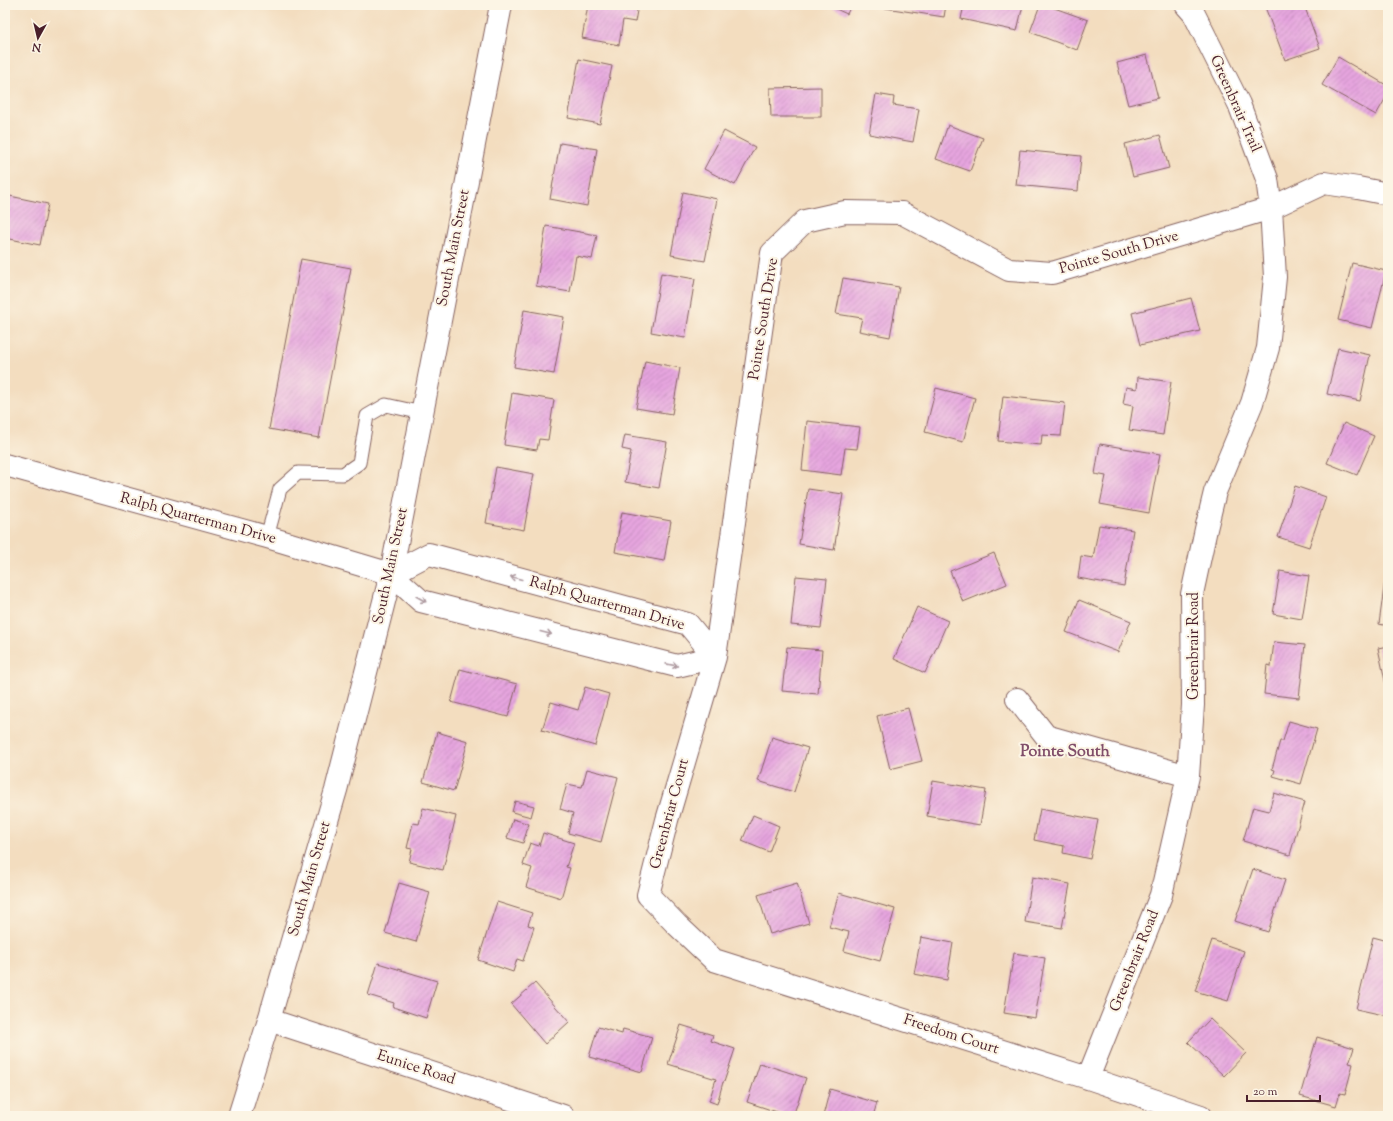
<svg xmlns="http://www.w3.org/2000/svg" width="1393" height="1121" viewBox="0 0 1393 1121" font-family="'Sorts Mill Goudy',serif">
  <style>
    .building { fill: url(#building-hatch) }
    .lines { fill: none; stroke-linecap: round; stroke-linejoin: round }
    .service-casing { stroke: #85625f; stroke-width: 15 }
    .minor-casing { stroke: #85625f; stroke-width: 24 }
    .tertiary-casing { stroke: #85625f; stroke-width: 24 }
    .service { stroke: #fff; stroke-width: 13 }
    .minor { stroke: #fff; stroke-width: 22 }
    .tertiary { stroke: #fff; stroke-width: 22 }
    .oneway { stroke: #ae9aa0 }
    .labels { text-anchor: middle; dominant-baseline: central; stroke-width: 4; stroke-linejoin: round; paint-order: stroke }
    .street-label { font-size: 15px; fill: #4a1f2b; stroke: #fcf5e5 }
    .neighbourhood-label { font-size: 16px; font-weight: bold; fill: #814e6a; stroke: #fcf5e5 }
  </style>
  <defs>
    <pattern id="building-hatch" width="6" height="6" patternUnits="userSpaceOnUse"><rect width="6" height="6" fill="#e6a5df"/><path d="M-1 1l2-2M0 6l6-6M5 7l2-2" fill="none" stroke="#bc86b5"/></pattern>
  </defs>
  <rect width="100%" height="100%" fill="#fcf5e5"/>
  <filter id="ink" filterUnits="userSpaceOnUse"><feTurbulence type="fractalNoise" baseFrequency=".025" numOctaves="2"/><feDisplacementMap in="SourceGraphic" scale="8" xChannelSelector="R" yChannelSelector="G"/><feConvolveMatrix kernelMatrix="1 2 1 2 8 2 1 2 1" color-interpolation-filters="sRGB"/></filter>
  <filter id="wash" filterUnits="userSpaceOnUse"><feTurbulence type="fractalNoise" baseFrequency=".012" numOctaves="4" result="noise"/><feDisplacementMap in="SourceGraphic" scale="16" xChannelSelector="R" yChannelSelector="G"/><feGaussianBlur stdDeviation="0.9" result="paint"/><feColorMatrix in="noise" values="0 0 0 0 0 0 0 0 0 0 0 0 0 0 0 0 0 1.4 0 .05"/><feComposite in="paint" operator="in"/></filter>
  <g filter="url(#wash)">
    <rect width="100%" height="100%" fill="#f3ddbf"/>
    <g id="blocks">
      <path class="building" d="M 588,5 L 638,5 L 635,22 L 623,20 L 619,45 L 582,38 Z
        M 827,5 L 851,5 L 847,14 Z
        M 879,5 L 946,5 L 944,17 L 879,7 Z
        M 964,5 L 1023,5 L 1017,31 L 961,19 Z
        M 1040,5 L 1046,5 L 1088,20 L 1077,50 L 1030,32 Z
        M 1271,5 L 1304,5 L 1320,48 L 1285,60 L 1265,7 Z
        M 1147,55 L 1158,98 L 1128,105 L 1117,63 Z
        M 1338,57 L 1388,86 L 1388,94 L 1376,115 L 1322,85 Z
        M 579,59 L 612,66 L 600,124 L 568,118 Z
        M 821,87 L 821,117 L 771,117 L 770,88 Z
        M 876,94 L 894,97 L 893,105 L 919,109 L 913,142 L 869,134 Z
        M 948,125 L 983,138 L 970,171 L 936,159 Z
        M 724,131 L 755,147 L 735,185 L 704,169 Z
        M 1160,135 L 1169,168 L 1133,177 L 1125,144 Z
        M 560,143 L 597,149 L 587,206 L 550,199 Z
        M 1020,150 L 1081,156 L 1078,191 L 1016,185 Z
        M 683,192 L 717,199 L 705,261 L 671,255 Z
        M 5,195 L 48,204 L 40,245 L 5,238 Z
        M 546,226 L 597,235 L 592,259 L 576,256 L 570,292 L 536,286 Z
        M 301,259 L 351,268 L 319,438 L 269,429 Z
        M 1352,263 L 1386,271 L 1372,328 L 1338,320 Z
        M 661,273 L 695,279 L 685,338 L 651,332 Z
        M 843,278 L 899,287 L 890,337 L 859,331 L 862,318 L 836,314 Z
        M 1191,298 L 1200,331 L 1140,345 L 1132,313 Z
        M 524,310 L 564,317 L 554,374 L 514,367 Z
        M 1338,348 L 1370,355 L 1360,401 L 1327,394 Z
        M 645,361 L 680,368 L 672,414 L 636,408 Z
        M 1138,377 L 1171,382 L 1163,435 L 1129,430 L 1133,406 L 1123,404 L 1126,387 L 1137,389 Z
        M 936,388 L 975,398 L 963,442 L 925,432 Z
        M 512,393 L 554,400 L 548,440 L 539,439 L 537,450 L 504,445 Z
        M 1003,396 L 1065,403 L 1061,436 L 1042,435 L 1041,445 L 998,441 Z
        M 807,421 L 860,427 L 857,449 L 845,448 L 841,475 L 802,470 Z
        M 1344,423 L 1374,436 L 1357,475 L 1327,463 Z
        M 625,435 L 667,442 L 659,488 L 625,482 L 631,451 L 622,449 Z
        M 1100,444 L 1160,454 L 1149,513 L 1100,504 L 1106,476 L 1095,474 Z
        M 496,467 L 534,474 L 524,530 L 486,523 Z
        M 1295,486 L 1326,497 L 1309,547 L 1278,537 Z
        M 808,489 L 843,494 L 834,550 L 799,544 Z
        M 622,512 L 671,521 L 664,561 L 615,552 Z
        M 1099,525 L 1133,530 L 1124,586 L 1078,578 L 1081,556 L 1093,558 Z
        M 994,553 L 1007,584 L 963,602 L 950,571 Z
        M 1387,565 L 1388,565 L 1388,626 L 1379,624 Z
        M 1280,571 L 1309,576 L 1302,619 L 1273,614 Z
        M 796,576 L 827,579 L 821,628 L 791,625 Z
        M 1079,600 L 1131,621 L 1118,652 L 1066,632 Z
        M 917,607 L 948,621 L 925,673 L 894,659 Z
        M 1274,642 L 1305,645 L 1299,698 L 1264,694 L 1267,665 L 1271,666 Z
        M 1388,646 L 1388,690 L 1387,690 L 1378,648 Z
        M 787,647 L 822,650 L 818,694 L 782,691 Z
        M 460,669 L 517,684 L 508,717 L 451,702 Z
        M 585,687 L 609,694 L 595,746 L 542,730 L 551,702 L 578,710 Z
        M 908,708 L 922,761 L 890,769 L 877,716 Z
        M 1289,721 L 1317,729 L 1301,784 L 1273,776 L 1275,770 L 1272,769 L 1280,741 L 1283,741 Z
        M 437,732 L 468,741 L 454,791 L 423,782 Z
        M 772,737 L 808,748 L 794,792 L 758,781 Z
        M 587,769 L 618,777 L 601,842 L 568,833 L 573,813 L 560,809 L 567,784 L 582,787 Z
        M 933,781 L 986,790 L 980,825 L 927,816 Z
        M 1274,793 L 1305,802 L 1290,855 L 1243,841 L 1253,807 L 1269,811 Z
        M 515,801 L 534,806 L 531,817 L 512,812 Z
        M 423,808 L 456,816 L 443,870 L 409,862 L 412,849 L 407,848 L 413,823 L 419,824 Z
        M 1040,809 L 1098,820 L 1090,859 L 1063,853 L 1064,846 L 1034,840 Z
        M 753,815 L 779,826 L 769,852 L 742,841 Z
        M 513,819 L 529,824 L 523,843 L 507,838 Z
        M 543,833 L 574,843 L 566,867 L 570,868 L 561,898 L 526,887 L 532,868 L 523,865 L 530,843 L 539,846 Z
        M 1253,869 L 1285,880 L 1268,932 L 1235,921 Z
        M 1032,877 L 1070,884 L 1062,928 L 1025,922 Z
        M 399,883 L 430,892 L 416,942 L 385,933 Z
        M 797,883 L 809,923 L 770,934 L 758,895 Z
        M 839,893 L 895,909 L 880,961 L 844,951 L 849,932 L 829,927 Z
        M 497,902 L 532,913 L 528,925 L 534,927 L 523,961 L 517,959 L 513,972 L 478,960 Z
        M 921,937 L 953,943 L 947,980 L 914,974 Z
        M 1373,937 L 1388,941 L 1388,1016 L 1356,1009 Z
        M 1212,940 L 1244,951 L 1228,1001 L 1195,991 Z
        M 1014,953 L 1045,958 L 1035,1018 L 1004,1013 Z
        M 378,963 L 437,981 L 426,1018 L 393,1007 L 394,1003 L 368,995 Z
        M 535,983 L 569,1022 L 545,1044 L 511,1004 Z
        M 1210,1019 L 1246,1053 L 1224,1076 L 1188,1042 Z
        M 681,1025 L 713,1035 L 711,1041 L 735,1049 L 724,1082 L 723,1082 L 717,1104 L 709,1101 L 716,1079 L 668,1064 Z
        M 598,1027 L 622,1034 L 623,1029 L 652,1037 L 642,1072 L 589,1057 Z
        M 1317,1037 L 1354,1048 L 1349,1063 L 1353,1064 L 1345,1094 L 1340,1093 L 1336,1106 L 1300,1096 Z
        M 760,1063 L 806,1078 L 793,1116 L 789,1116 L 747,1102 Z
        M 830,1089 L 877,1103 L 873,1116 L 823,1116 Z"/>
    </g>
  </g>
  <g filter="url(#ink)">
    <use href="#blocks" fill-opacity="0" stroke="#85625f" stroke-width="1"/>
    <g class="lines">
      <defs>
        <path id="service" d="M 267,537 L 280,489 L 298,473 L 343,474 L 359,463 L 367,416 L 386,405 L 422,413"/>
        <path id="minor" d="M 5,465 L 267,537 L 391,574 L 421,601 L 677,666 L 715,657
          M 391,574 L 429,554 L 688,624 L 715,657
          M 1017,699 L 1046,736 L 1188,776
          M 269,1020 L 563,1116
          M 1088,1078 L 1161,895 L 1188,776 L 1193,705 L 1192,594 L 1206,529 L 1215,492 L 1252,403 L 1268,348 L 1275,277 L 1271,208 L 1267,179 L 1239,104 L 1194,14 L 1186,5
          M 1201,1116 L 1088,1078 L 714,960 L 677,925 L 648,895 L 667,820 L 715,657 L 772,253 L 805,221 L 845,212 L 902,213 L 1009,270 L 1052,273 L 1271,208 L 1324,183 L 1358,188 L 1388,194"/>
        <path id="tertiary" d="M 239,1116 L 269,1020 L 336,790 L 391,574 L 501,5"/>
      </defs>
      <use href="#service" class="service-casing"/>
      <use href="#minor" class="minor-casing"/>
      <use href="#tertiary" class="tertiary-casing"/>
      <use href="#service" class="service"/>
      <use href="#minor" class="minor"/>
      <use href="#tertiary" class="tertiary"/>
    </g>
    <defs><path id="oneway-shaft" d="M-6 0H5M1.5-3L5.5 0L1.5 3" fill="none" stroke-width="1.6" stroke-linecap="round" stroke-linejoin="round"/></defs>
    <g class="oneway">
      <use href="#oneway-shaft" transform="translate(516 578) rotate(-165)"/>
      <use href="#oneway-shaft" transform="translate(421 599) rotate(30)"/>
      <use href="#oneway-shaft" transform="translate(546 633) rotate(14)"/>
      <use href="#oneway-shaft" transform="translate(672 665) rotate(11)"/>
    </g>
  </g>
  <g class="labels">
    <g class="street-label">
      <text transform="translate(1235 104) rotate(66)">Greenbrair Trail</text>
      <text transform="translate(454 248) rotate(-79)">South Main Street</text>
      <text transform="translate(1119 253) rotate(-16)">Pointe South Drive</text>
      <text transform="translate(764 319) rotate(-81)">Pointe South Drive</text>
      <text transform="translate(198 519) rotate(15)">Ralph Quarterman Drive</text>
      <text transform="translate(391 566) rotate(-78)">South Main Street</text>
      <text transform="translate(607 604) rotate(16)">Ralph Quarterman Drive</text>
      <text transform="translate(1194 646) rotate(-90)">Greenbrair Road</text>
      <text transform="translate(670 814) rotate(-75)">Greenbriar Court</text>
      <text transform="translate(310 879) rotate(-74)">South Main Street</text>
      <text transform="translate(1135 961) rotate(-68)">Greenbrair Road</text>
      <text transform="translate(951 1035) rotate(18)">Freedom Court</text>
      <text transform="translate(416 1068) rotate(18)">Eunice Road</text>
    </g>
    <g class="neighbourhood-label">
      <text x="1065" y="752">Pointe South</text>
    </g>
  </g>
  <rect width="1393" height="1121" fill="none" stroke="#fcf5e5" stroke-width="20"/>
  <g transform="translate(38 38) rotate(188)" stroke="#fcf5e5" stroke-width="3" paint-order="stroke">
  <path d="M0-3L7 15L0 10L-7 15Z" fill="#4a1f2b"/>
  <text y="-6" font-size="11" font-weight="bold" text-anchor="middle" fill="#4a1f2b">N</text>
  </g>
  <path d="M1247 1095v6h73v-6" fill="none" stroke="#4a1f2b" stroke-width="2"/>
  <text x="1253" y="1095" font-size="12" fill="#4a1f2b" stroke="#fcf5e5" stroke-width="3" paint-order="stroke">20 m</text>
</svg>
